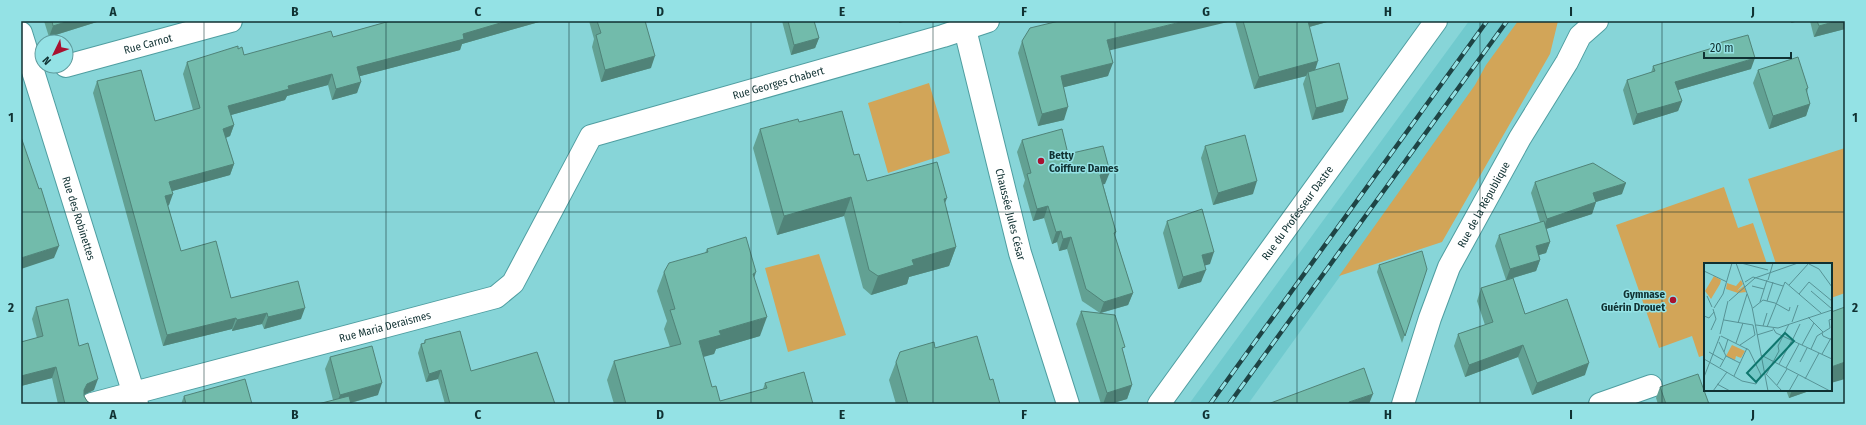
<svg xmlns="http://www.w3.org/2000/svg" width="1866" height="425" viewBox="0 0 1866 425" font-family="'Fira Sans Condensed',sans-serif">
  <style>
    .built { fill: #71cace }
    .green { fill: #d2a558 }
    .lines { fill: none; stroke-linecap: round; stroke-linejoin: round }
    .minor-casing { stroke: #4f9ea1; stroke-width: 24 }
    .minor { stroke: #fff; stroke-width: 22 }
    .rail-casing { stroke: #1e4445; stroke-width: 4.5 }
    .rail { stroke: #94e2e5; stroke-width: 3; stroke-dasharray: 9; stroke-linecap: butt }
    .wall { fill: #62a193 }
    .shaded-wall { fill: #508378 }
    .building { fill: #72bbab; stroke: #508378 }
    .grid { fill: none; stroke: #103132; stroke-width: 1; stroke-opacity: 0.55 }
    .poi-dot { fill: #a9112f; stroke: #94e2e5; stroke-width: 1.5 }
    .labels { text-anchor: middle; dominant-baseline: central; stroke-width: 3; stroke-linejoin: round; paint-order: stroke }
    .street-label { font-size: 11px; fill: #103132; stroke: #94e2e5 }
    .poi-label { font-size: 11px; font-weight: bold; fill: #103132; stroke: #94e2e5; text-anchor: start }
    .inset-road { fill: none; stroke: #579396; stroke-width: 1 }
    .view { fill: #0f766e; fill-opacity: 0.15; stroke: #0f766e; stroke-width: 2 }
    .inset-edge { fill: none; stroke: #103132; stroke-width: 2 }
    .neatline { fill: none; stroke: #103132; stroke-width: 1.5 }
    .grid-label { font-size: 13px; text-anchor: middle; font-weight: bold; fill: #103132 }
  </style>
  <rect width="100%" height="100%" fill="#87d5d8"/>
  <path class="built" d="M 1469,21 L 1524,21 L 1248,404 L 1189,404 Z"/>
  <path class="green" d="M 1518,21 L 1558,21 L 1550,54 L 1442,242 L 1339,276 L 1475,85 L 1486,65 Z
    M 929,83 L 950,153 L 888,173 L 868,103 Z
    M 1845,148 L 1845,293 L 1831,298 L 1831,264 L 1776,264 L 1748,179 Z
    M 1724,187 L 1738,228 L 1753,223 L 1767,264 L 1705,264 L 1705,355 L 1699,357 L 1692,336 L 1659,348 L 1616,225 Z
    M 819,254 L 846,335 L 788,352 L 765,268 Z"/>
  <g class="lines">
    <defs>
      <g id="minor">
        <path id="s1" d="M 963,21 L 1020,253 L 1068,404"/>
        <path id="s2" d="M 21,33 L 137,404"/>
        <path id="s3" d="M 66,66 L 231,21"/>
        <path id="s4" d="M 92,404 L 496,297 L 513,283 L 591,136 L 943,36 L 988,21"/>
        <path id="s5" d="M 1159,404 L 1436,21"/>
        <path id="s6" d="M 1403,404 L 1430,318 L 1449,267 L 1520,138 L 1567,62 L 1580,36 L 1597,21"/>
        <path d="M 1600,404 L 1651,386"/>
      </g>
    </defs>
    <use href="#minor" class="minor-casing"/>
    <use href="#minor" class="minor"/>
    <defs>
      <path id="rail" d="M 1210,404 L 1487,21
        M 1229,404 L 1507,21"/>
    </defs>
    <use href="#rail" class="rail-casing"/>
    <use href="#rail" class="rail"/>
  </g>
  <path class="wall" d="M 44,21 L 100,21 L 49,37 Z
    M 390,21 L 539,21 L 539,22 L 462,44 L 460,50 L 360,76 L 357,93 L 332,100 L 328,85 L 287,96 L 285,100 L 231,115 L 234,125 L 230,136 L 226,138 L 234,164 L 230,175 L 172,191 L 169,205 L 168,206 L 181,251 L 231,298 L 301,319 L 264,329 L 262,324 L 232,331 L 232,329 L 163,346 L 93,93 L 97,81 L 155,121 L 193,110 L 183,74 L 187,62 L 238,49 L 244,55 L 333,37 Z
    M 589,21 L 649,21 L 646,22 L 651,68 L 601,82 L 592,47 L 594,39 Z
    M 782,21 L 814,21 L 819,38 L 815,48 L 791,55 Z
    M 1235,21 L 1327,21 L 1327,22 L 1309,27 L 1315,70 L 1348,99 L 1343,112 L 1312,120 L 1303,84 L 1306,76 L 1254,89 Z
    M 1810,21 L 1845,21 L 1845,29 L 1814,37 Z
    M 1022,41 L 1110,51 L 1108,76 L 1064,87 L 1064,120 L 1038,126 L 1018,53 Z
    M 1715,44 L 1751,69 L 1678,90 L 1682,101 L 1678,111 L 1633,125 L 1623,90 L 1627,80 L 1651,73 L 1653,66 L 1714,48 Z
    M 1758,70 L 1808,88 L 1807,93 L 1810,104 L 1806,116 L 1769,129 L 1753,83 Z
    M 799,122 L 854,155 L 867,181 L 945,203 L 956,247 L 949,266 L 909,277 L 907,284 L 871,295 L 863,288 L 844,216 L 777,235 L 753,148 L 760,129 Z
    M 1022,140 L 1068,154 L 1105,184 L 1103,184 L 1116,232 L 1115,236 L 1133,293 L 1128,305 L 1101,313 L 1123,351 L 1132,385 L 1127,399 L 1110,404 L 1101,404 L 1076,324 L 1081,311 L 1100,313 L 1082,301 L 1067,249 L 1059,251 L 1057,242 L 1052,244 L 1044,218 L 1033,221 L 1023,186 L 1025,180 L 1017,152 Z
    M 1205,146 L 1253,194 L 1213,205 L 1201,158 Z
    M 1535,182 L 1622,194 L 1596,202 L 1592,214 L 1546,229 L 1550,242 L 1546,253 L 1539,255 L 1540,260 L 1536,271 L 1513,278 L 1525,314 L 1585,375 L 1532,395 L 1518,357 L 1465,377 L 1454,346 L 1458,334 L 1485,325 L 1477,301 L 1481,288 L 1506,280 L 1495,246 L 1499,235 L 1540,222 L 1531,193 Z
    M 1167,221 L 1210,264 L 1205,265 L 1201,282 L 1178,289 L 1163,233 Z
    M 707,249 L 754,278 L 760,336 L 716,349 L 714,354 L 703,356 L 712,387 L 720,401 L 763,389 L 765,383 L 813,404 L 614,404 L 607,380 L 614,361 L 670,347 L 664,329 L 667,321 L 657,291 L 664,272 L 705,253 Z
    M 1379,265 L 1427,269 L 1402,343 L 1377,272 Z
    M 36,307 L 79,346 L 94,390 L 84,395 L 84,396 L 87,401 L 91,404 L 58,404 L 52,378 L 21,386 L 21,342 L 37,338 L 32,319 Z
    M 425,340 L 471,371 L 555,404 L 445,404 L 438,379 L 426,382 L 418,353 L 421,344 L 424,343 Z
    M 935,348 L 990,380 L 1000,404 L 896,404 L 889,380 L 896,362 Z
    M 330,357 L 378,395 L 351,403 L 333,400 L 325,369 Z
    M 1660,387 L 1709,404 L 1658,404 L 1656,398 Z
    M 1786,390 L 1812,390 L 1789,398 Z
    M 184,396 L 252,404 L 181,404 Z"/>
  <path class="shaded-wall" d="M 69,21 L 100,21 L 49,37 L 53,26 Z
    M 507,21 L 539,21 L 539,22 L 462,44 L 460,50 L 353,78 L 357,67 L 463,34 Z
    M 900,21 L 907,21 L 899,23 Z
    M 1185,21 L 1232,21 L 1103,52 L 1107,40 Z
    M 1305,21 L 1327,21 L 1327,22 L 1302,29 Z
    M 1792,21 L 1799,21 L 1791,23 Z
    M 1837,21 L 1845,21 L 1845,29 L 1814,37 L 1819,26 Z
    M 819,38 L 815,48 L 791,55 L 794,45 Z
    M 655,56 L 651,68 L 601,82 L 605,70 Z
    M 1755,58 L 1751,69 L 1671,92 L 1675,82 Z
    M 1318,61 L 1314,74 L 1308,72 L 1306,76 L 1254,89 L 1259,77 Z
    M 1113,63 L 1108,76 L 1057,89 L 1061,76 Z
    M 332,74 L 328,85 L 287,96 L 285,100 L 224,117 L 228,106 L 288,86 Z
    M 361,82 L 357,93 L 332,100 L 336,89 Z
    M 1348,99 L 1343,112 L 1312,120 L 1316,108 Z
    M 1682,101 L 1678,111 L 1633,125 L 1637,114 Z
    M 1810,104 L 1806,116 L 1769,129 L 1773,116 Z
    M 1068,107 L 1064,120 L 1038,126 L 1042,114 Z
    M 234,125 L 230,136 L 219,140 L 223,129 Z
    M 234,164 L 230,175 L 165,193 L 169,182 Z
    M 1110,172 L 1105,184 L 1096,186 L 1100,175 Z
    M 1257,181 L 1253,194 L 1213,205 L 1218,193 Z
    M 1626,183 L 1622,194 L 1589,204 L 1593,193 Z
    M 173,194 L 169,205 L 161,208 L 165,196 Z
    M 851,197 L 844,216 L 777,235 L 784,216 Z
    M 947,198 L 940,216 L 944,199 Z
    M 1596,202 L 1592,214 L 1543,230 L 1547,219 Z
    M 1048,206 L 1044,218 L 1033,221 L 1037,209 Z
    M 1061,231 L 1057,242 L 1052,244 L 1056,232 Z
    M 1071,237 L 1067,249 L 1059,251 L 1063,239 Z
    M 1550,242 L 1546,253 L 1532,257 L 1536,246 Z
    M 59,246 L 54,258 L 21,269 L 21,258 Z
    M 956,247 L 949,266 L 909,277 L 907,284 L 871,295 L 878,276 L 912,260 Z
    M 1214,252 L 1210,264 L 1197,268 L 1202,255 Z
    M 1540,260 L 1536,271 L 1506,280 L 1510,269 Z
    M 1206,270 L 1201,282 L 1178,289 L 1183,277 Z
    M 756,272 L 750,291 L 753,274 Z
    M 1133,293 L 1128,305 L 1100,313 L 1104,302 Z
    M 305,308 L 301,319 L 264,329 L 268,317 Z
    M 267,313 L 262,324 L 232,331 L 237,320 Z
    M 767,317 L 760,336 L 716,349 L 714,354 L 693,360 L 699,341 L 719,331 Z
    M 236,318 L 232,329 L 163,346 L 167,335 Z
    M 1523,345 L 1518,357 L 1465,377 L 1469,365 Z
    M 1845,362 L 1845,379 L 1831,383 L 1831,367 Z
    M 1589,363 L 1585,375 L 1532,395 L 1537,383 Z
    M 56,367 L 52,378 L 21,386 L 21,376 Z
    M 441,370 L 438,379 L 426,382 L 429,374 Z
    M 98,379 L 94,390 L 83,395 L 84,390 L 87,384 Z
    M 382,383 L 378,395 L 346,404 L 336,404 L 340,395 Z
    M 1132,385 L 1127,399 L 1110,404 L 1103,404 L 1107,393 Z
    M 1792,390 L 1812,390 L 1789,398 Z
    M 1373,394 L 1369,404 L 1348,404 L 1349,402 Z"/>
  <path class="building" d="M 52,21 L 69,21 L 53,26 Z
    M 390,21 L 507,21 L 463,34 L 464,39 L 357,67 L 361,82 L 336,89 L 332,74 L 288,86 L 289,89 L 228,106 L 234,125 L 223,129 L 234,164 L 169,182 L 173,194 L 165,196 L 181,251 L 216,241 L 231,298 L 298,281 L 305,308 L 268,317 L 267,313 L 237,320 L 236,318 L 167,335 L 97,81 L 141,70 L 155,121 L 200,108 L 187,62 L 238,46 L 238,49 L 242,47 L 244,55 L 331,31 L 333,37 Z
    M 597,21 L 645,21 L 655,56 L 605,70 L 596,35 L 601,33 Z
    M 788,21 L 814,21 L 819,38 L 794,45 Z
    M 1059,21 L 1185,21 L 1107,40 L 1113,63 L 1061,76 L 1068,107 L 1042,114 L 1022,41 L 1030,28 Z
    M 1243,21 L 1308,21 L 1318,61 L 1259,77 Z
    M 1817,21 L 1837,21 L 1819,26 Z
    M 1748,35 L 1755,58 L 1675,82 L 1682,101 L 1637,114 L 1627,80 L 1655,71 L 1653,66 L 1716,47 L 1715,44 Z
    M 1798,57 L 1808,88 L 1806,89 L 1810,104 L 1773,116 L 1758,70 Z
    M 1339,63 L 1348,99 L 1316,108 L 1308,72 Z
    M 842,111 L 854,155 L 859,154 L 867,181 L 937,162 L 947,198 L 944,199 L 956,247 L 912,260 L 914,265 L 878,276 L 869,270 L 851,197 L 784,216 L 760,129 L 798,119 L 799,122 Z
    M 1062,129 L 1068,154 L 1103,146 L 1110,172 L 1100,175 L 1116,232 L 1114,233 L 1133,293 L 1104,302 L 1086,289 L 1071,237 L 1063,239 L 1061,231 L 1056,232 L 1048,206 L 1037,209 L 1027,174 L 1031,173 L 1022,140 Z
    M 1245,135 L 1257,181 L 1218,193 L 1205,146 Z
    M 21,137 L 39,189 L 41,188 L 59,246 L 21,258 Z
    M 1593,163 L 1626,183 L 1593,193 L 1596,202 L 1547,219 L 1535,182 Z
    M 1202,209 L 1214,252 L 1202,255 L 1206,270 L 1183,277 L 1167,221 Z
    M 1544,221 L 1550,242 L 1536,246 L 1540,260 L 1510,269 L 1499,235 Z
    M 746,237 L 756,272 L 753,274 L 767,317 L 719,331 L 721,335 L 699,341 L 712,387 L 716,386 L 720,401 L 767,388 L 765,383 L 804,372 L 813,404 L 626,404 L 614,361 L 681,344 L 670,310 L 675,309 L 664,272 L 669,263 L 708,252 L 707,249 Z
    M 1422,251 L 1427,269 L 1405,336 L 1379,265 Z
    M 1513,278 L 1525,314 L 1567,299 L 1589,363 L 1537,383 L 1523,345 L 1469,365 L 1458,334 L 1493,322 L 1481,288 Z
    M 68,299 L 79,346 L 88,343 L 98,379 L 87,384 L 84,390 L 84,396 L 87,401 L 91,404 L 65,404 L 56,367 L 21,376 L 21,342 L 43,336 L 36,307 Z
    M 1845,307 L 1845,362 L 1831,367 L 1831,312 Z
    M 1081,311 L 1115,315 L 1125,347 L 1122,348 L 1132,385 L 1107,393 Z
    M 460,331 L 471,371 L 537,352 L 555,404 L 450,404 L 441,370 L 429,374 L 421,344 L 425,343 L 425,340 Z
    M 977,336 L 990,380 L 993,379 L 1000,404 L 908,404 L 896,362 L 900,352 L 934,342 L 935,348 Z
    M 372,346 L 382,383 L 340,395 L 330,357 Z
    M 1364,368 L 1373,394 L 1349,402 L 1349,404 L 1268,404 Z
    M 1698,374 L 1709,404 L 1666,404 L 1660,387 Z
    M 245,379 L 252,404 L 186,404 L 184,396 Z
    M 349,396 L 351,404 L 318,404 Z"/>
  <path class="grid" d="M 204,21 L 204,404M 386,21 L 386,404M 569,21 L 569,404M 751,21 L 751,404M 933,21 L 933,404M 1115,21 L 1115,404M 1297,21 L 1297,404M 1480,21 L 1480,404M 1662,21 L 1662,404M 21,212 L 1845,212"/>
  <g class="poi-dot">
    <circle cx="1041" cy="161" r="4"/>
    <circle cx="1673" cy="300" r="4"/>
  </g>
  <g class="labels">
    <g class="street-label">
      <text stroke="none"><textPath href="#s3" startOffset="85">Rue Carnot</textPath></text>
      <text stroke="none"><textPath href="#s4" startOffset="801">Rue Georges Chabert</textPath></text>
      <text stroke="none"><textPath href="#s6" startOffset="216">Rue de la République</textPath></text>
      <text stroke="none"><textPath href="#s5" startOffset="236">Rue du Professeur Dastre</textPath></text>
      <text stroke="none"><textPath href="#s1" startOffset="199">Chaussée Jules César</textPath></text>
      <text stroke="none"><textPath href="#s2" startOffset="194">Rue des Robinettes</textPath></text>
      <text stroke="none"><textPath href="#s4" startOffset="303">Rue Maria Deraismes</textPath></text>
    </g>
    <g class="poi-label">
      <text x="1049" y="155">Betty<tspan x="1049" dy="13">Coiffure Dames</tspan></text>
      <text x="1665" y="294" text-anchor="end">Gymnase<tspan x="1665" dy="13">Guérin Drouet</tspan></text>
    </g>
  </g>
  <g transform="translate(1704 263)">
    <rect width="128" height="128" fill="#87d5d8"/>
    <path d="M 10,13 L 17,17 L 16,21 L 7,36 L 1,28 ZM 37,17 L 39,21 L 33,28 L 40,23 L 42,29 L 34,30 L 22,26 L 23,20 L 32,23 ZM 28,82 L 41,88 L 37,95 L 32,93 L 31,97 L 22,93 Z" fill="#d2a558"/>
    <path class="inset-road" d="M 32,0 L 48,44 L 64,128M 37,0 L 64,7M 105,1 L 115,6 L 128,24M 0,8 L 23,19M 64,17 L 69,0M 41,19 L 49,14 L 79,23M 85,22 L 105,0M 48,23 L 60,26M 107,28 L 128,46M 95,31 L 105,19 L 128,38M 3,33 L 8,44M 25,38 L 51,15 L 94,0M 63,38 L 69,19M 56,39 L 63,17M 10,45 L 19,31 L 28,0M 49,45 L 59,37 L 71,40 L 85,48 L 86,44M 0,53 L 5,55 L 10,49M 104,54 L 119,69M 20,57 L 49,62 L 51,72 L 36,82M 88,59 L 94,42M 34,60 L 43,31M 52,62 L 74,65 L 128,47M 59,63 L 63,50M 63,64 L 81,19 L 117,50M 69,65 L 72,70 L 128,96M 7,67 L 12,56 L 9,46M 118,70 L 119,73 L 128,77M 16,71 L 24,38M 53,72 L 69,67M 17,73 L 45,87 L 57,112 L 52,121M 88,78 L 96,61M 15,79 L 22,93M 32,80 L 39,60M 98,82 L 110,60M 107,86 L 113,73 L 126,65 L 125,57 L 128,56M 5,89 L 19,97M 20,89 L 24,76M 118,91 L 127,75M 57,92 L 126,128M 22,93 L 36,100M 0,96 L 38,118 L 52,121M 96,99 L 103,85M 75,101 L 88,77M 16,104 L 22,93M 82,105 L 95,81M 62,111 L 78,128M 62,112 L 75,88 L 74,83 L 85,61M 30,113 L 43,85M 0,114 L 16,73M 101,116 L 115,90M 13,121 L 26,128M 73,122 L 83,106M 9,128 L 23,109M 85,128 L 94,112"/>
    <path class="view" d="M 81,70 L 90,78 L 52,119 L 43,110 Z"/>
    <rect width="128" height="128" class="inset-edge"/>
  </g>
  <rect width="1866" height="425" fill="none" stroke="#94e2e5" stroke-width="44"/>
  <g transform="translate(54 54) rotate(227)"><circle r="19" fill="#94e2e5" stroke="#5f9b9d"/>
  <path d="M0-3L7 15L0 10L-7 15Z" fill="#a9112f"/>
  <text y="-6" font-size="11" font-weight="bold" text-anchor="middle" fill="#103132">N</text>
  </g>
  <path d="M1704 52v6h87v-6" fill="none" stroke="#103132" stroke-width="2"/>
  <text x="1710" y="52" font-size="12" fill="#103132" stroke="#94e2e5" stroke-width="3" paint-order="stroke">20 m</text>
  <rect x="22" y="22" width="1822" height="381" class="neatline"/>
  <g class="grid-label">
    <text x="113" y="16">A</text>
    <text x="295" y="16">B</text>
    <text x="478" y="16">C</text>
    <text x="660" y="16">D</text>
    <text x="842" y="16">E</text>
    <text x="1024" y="16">F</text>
    <text x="1206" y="16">G</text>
    <text x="1388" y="16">H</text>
    <text x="1571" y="16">I</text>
    <text x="1753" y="16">J</text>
    <text x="11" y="122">1</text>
    <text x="1855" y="122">1</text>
    <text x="11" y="312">2</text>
    <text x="1855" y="312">2</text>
    <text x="113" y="419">A</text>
    <text x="295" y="419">B</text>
    <text x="478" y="419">C</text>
    <text x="660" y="419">D</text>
    <text x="842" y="419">E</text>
    <text x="1024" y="419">F</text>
    <text x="1206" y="419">G</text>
    <text x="1388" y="419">H</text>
    <text x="1571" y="419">I</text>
    <text x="1753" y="419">J</text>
  </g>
</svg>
